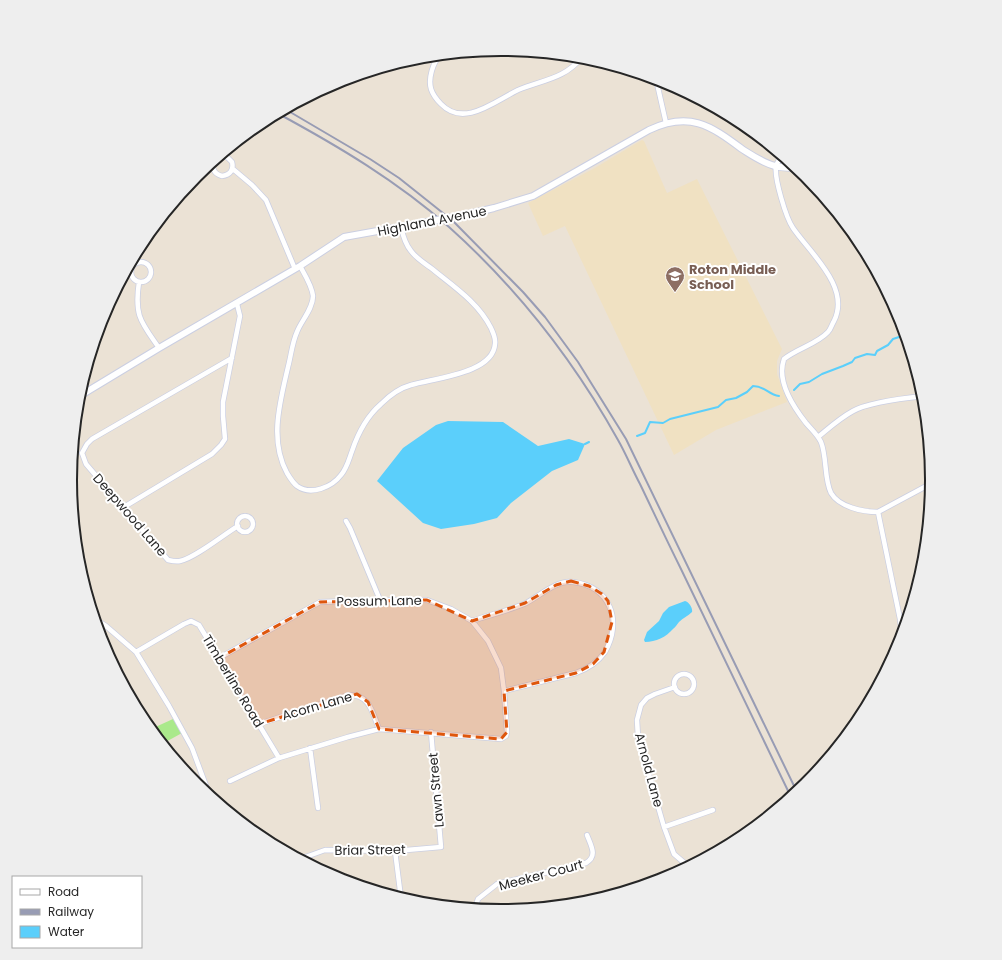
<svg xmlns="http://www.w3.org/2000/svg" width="1002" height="960" viewBox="0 0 1002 960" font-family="Poppins,sans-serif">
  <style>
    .education { fill: #f0e1c2 }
    .green { fill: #aae98b }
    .water { fill: #5bcffb }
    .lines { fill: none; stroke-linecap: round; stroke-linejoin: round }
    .stream { stroke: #5bcffb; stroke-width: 2 }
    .minor-casing { stroke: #cbcfe2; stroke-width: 6 }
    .tertiary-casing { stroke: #cbcfe2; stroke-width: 8 }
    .minor { stroke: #fff; stroke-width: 4.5 }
    .tertiary { stroke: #fff; stroke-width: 6 }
    .rail { stroke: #989cb4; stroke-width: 2 }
    .tertiary-bridge-casing { stroke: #cbcfe2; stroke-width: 8; stroke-linecap: butt }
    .tertiary-bridge { stroke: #fff; stroke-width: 6 }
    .marked { fill: #de560d; fill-opacity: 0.2; stroke: #de560d; stroke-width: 3; stroke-dasharray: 8 5; stroke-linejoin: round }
    .labels { text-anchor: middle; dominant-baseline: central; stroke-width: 4; stroke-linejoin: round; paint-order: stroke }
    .street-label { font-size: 13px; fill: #262626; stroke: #fff }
    .education-label { font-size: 13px; font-weight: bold; fill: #785e54; stroke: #fff; text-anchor: start }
    .rim { fill: none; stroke: #262626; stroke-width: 2 }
  </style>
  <rect width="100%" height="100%" fill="#ebe2d5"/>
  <path class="education" d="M 642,140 L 644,141 L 667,193 L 697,179 L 782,349 L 777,361 L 777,374 L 787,402 L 716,430 L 674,455 L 565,226 L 543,236 L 528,203 L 593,169 Z"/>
  <path class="green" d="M 173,719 L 182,733 L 162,744 L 151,729 Z"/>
  <path class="water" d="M 448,421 L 503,422 L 538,446 L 569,439 L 585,444 L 578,460 L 552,471 L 511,503 L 497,518 L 474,524 L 441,529 L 423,523 L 377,481 L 403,448 L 436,425 Z
    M 685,601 C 689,602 693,608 692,612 C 688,616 683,618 679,622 C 677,624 676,627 673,629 C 666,637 656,642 645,642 L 644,640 L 647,632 L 659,621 L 663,613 L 669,607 Z"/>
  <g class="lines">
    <path class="stream" d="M 794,390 L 800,384 L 809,382 L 822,374 L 843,366 L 852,362 L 855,358 L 867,354 L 875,355 L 877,351 L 888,345 L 893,339 L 905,335
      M 637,436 L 645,433 L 650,422 L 663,423 L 670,419 L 718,407 L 726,400 L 736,398 L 747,392 L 753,386 C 766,386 768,395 779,396
      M 585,444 L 589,442"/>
    <defs>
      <path id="minor" d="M 440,55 C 433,63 428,78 431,89 C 433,95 437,100 441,104 C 464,128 495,101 518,90 C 542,80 565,79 582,57
        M 656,79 L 666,123
        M 781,155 C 780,159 777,163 776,166 C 774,178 786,218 793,228 C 810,253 851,287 834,321 C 832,324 831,329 828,332 C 817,344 798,348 784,359 C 783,362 782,367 782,371 C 782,389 795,409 806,423 C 811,429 817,434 821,442 C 827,457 824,479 831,493 C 839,507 863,512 878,512 L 900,619 L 902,637
        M 214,160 C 211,168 214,174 222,176 C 230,175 234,170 232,162 L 227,157 L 219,157
        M 233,169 L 252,185 L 266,200 L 295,269
        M131 272a10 10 0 1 1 20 0a10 10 0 1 1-20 0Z
        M 300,266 C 305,275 312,286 313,296 C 313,309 301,321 297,332 C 292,343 291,356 288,367 C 280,402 269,440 287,473 C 290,478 293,483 297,486 C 311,496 332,487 341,475 C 347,468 349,459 352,451 C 358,433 366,417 381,404 C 389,396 400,388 411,385 C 433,378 493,374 495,344 C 496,338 493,333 491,328 C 478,302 453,286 431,268 C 424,263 416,258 411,251 C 405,244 403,236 401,227
        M 139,282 C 134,316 141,322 159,348
        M 232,358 L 92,439 L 87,444 L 82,453 L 86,464 L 168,560 C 172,561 176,562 180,561 C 195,558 223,535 238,526
        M 818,437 C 829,428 840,418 853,411 C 869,402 905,398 924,396
        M 124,507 L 212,454 L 221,445 L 225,439 L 223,416 L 223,402 L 240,316 L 237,304
        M 878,512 L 932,483
        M237 524a8 8 0 1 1 16 0a8 8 0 1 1-16 0Z
        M 346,521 L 350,528 L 380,600
        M 95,619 L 106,626 L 136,652 L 169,706 L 192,748 L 208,791 L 213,798
        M 472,621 C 489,615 507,611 524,604 C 539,597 555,580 573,582 C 610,586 623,621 605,652 C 598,662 587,669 576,673 L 504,691
        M 136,652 L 184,624 L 191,621 L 199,625 L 279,758
        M 219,658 L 320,602 L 380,600 L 427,600 L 451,609 L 472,621 L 488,641 L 501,668 L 504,691 L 507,732 L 506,736 L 501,739 L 379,729 L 348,737 L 279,758 L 230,781
        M674 684a10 10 0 1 1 20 0a10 10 0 1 1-20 0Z
        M 675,687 L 655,694 L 647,698 L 641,705 L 637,720 L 638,737 L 664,827 L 674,854 L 688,866
        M 259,724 L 348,695 C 370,694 372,712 379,729
        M 837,745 L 838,746
        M 310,748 L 318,808
        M 664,827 L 713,810
        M 395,851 L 401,898
        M 300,859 L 325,850 L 395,851 L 441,847 L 431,732
        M 475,908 L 478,899 L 497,884 L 586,863 C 598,856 591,846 587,835"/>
      <path id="tertiary" d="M 469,214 L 494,208 L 533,196 L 649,130 C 689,111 710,125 742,149 C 753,156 763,163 775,166 C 782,168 790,168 797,168
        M 78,397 L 159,348 L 300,266 L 344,237 L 422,223"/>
    </defs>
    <use href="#minor" class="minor-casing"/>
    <use href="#tertiary" class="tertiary-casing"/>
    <use href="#minor" class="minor"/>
    <use href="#tertiary" class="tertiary"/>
    <path class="rail" d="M 285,109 L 370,159 L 399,178 L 453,221 L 523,292 L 545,317 L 578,362 L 626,439 L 797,792
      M 277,113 C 338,146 397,181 449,227 C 517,288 574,361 618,440 C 626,454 632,469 640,484 C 653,511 666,539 680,567 C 717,643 754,720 791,797"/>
    <defs>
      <path id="tertiary-bridge" d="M 422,223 L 469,214"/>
    </defs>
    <use href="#tertiary-bridge" class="tertiary-bridge-casing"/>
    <use href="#tertiary-bridge" class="tertiary-bridge"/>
  </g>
  <path class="marked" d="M 571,581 L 589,586 L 602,594 L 608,601 L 612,622 L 604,652 L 593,664 L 576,673 L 504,691 L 507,732 L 501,739 L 379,729 L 368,702 L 357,694 L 259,724 L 219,658 L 320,602 L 427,600 L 472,621 L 525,603 L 556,585 Z"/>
  <defs>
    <symbol id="school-pin" viewBox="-11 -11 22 30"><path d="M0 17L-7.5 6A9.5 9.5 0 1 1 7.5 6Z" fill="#8d6e63" stroke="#fff"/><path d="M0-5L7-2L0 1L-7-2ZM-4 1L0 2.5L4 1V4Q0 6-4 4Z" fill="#fff"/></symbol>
  </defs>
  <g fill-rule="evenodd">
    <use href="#school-pin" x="664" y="265" width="22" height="30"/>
  </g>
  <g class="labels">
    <g class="street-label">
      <text transform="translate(432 221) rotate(-11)">Highland Avenue</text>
      <text transform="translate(130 515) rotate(49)">Deepwood Lane</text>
      <text transform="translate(379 601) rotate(-1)">Possum Lane</text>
      <text transform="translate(233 681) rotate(59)">Timberline Road</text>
      <text transform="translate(317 706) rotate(-16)">Acorn Lane</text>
      <text transform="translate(649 770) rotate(75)">Arnold Lane</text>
      <text transform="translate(436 790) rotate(-95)">Lawn Street</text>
      <text transform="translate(370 850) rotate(-1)">Briar Street</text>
      <text transform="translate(541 875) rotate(-15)">Meeker Court</text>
    </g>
    <g class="education-label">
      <text x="689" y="269">Roton Middle<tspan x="689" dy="15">School</tspan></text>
    </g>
  </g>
  <path d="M0 0H1002V960H0ZM77 480a424 424 0 1 1 848 0a424 424 0 1 1-848 0Z" fill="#eee" fill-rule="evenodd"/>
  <path class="rim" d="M77 480a424 424 0 1 1 848 0a424 424 0 1 1-848 0Z"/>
  <rect x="12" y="876" width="130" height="72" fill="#ffffff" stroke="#a8a8a8"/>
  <rect x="20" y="889" width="20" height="6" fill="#ffffff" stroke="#a8a8a8"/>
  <text x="48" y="896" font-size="12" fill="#262626">Road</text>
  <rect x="20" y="909" width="20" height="6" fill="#989cb4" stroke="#a8a8a8"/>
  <text x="48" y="916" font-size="12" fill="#262626">Railway</text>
  <rect x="20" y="926" width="20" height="12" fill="#5bcffb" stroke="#a8a8a8"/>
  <text x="48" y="936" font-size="12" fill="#262626">Water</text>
</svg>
